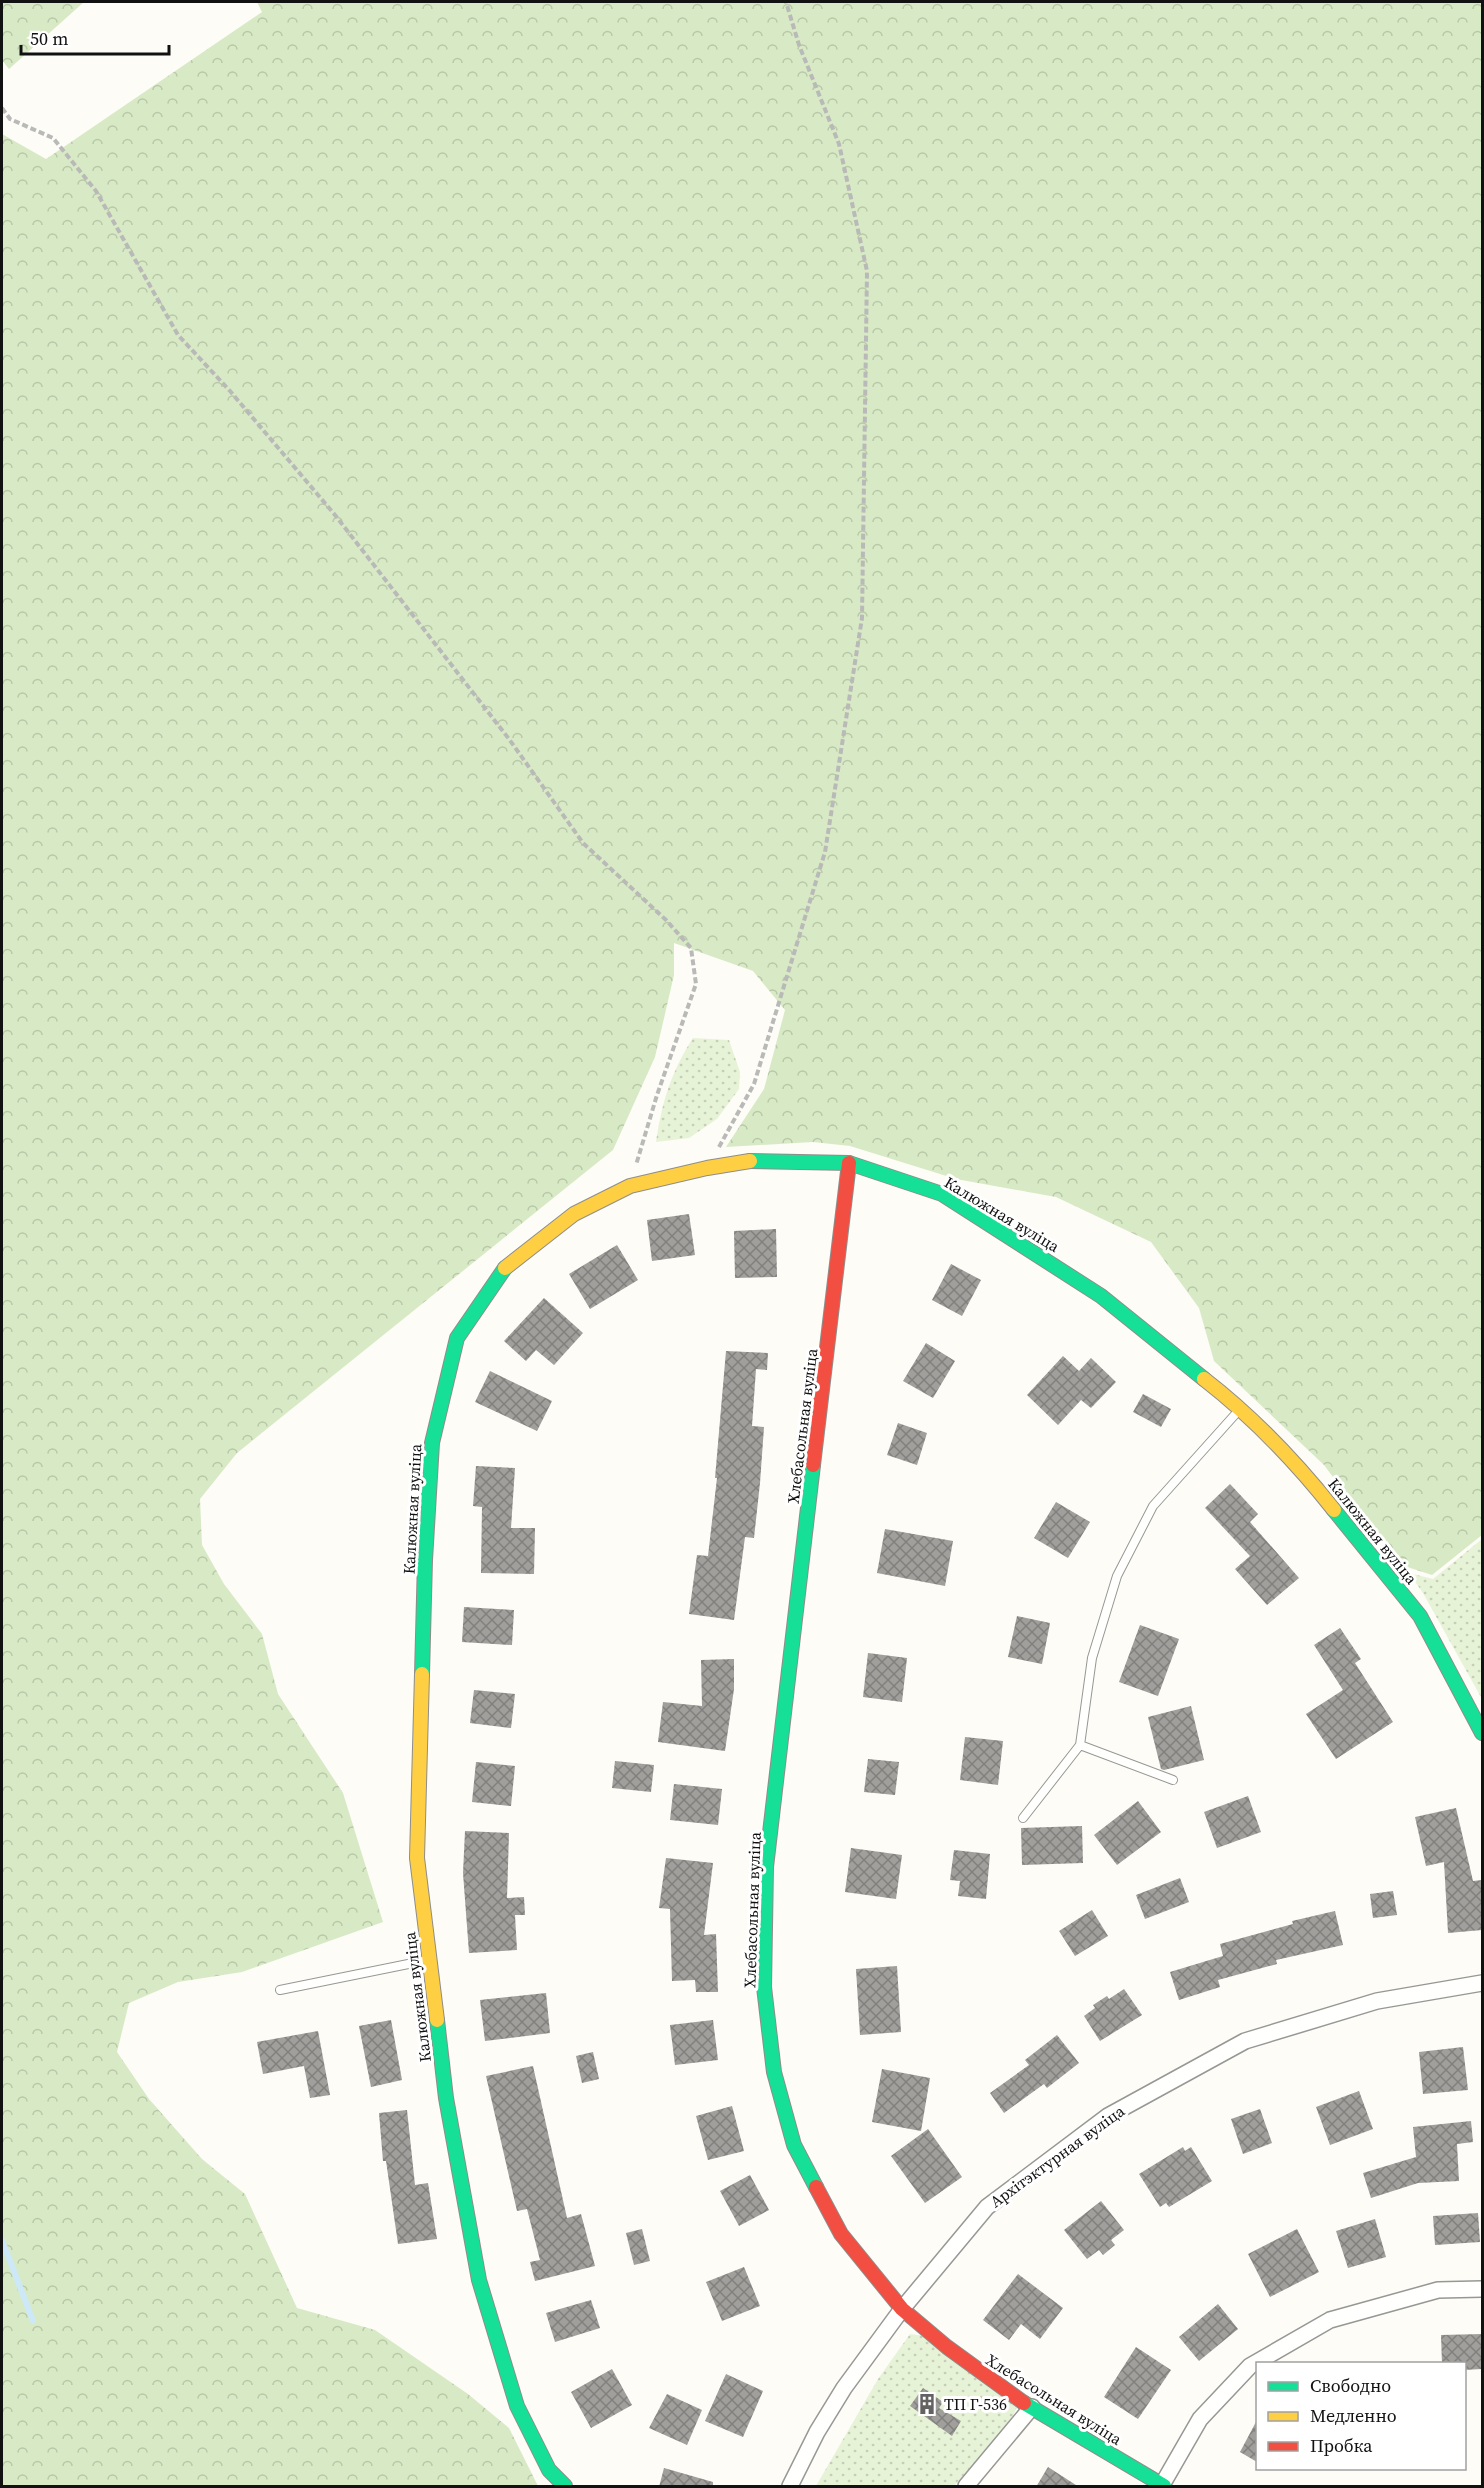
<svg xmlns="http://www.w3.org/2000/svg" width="1484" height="2488" viewBox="0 0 1484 2488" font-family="'Source Serif 4',serif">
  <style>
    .grass { fill: url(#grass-dots) }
    .forest { fill: url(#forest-crowns) }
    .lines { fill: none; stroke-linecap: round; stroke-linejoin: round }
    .stream { stroke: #cde8f7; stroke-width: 6 }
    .building { fill: url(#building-cross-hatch) }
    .lane-casing { stroke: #979795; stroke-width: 10 }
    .street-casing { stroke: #979795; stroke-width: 18 }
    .fast-casing { stroke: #8e8d8b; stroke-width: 16 }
    .slow-casing { stroke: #8e8d8b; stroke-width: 16 }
    .jam-casing { stroke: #8e8d8b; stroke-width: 16 }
    .path { stroke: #b9b9b8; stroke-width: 4; stroke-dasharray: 6 3; stroke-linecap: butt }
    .lane { stroke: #fffffe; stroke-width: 8 }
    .street { stroke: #fffffe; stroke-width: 15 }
    .fast { stroke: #16e098; stroke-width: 14 }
    .slow { stroke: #ffcf43; stroke-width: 14 }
    .jam { stroke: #f24e42; stroke-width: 14 }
    .labels { text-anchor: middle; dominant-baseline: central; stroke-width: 6; stroke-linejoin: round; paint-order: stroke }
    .street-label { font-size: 16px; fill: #111; stroke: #fff }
    .poi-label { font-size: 16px; fill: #111; stroke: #fff; text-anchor: start }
  </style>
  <defs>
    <pattern id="grass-dots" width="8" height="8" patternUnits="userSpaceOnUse" patternTransform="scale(1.5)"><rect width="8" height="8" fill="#e7f3d7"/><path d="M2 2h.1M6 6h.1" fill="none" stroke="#c5cfb8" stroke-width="1.8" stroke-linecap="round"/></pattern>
    <pattern id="forest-crowns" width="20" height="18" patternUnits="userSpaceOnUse" patternTransform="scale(1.5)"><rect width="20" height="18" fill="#d8eac5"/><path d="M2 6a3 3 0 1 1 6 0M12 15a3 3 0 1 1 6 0" fill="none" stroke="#b8c8a8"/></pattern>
    <pattern id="building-cross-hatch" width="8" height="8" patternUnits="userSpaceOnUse" patternTransform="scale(1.5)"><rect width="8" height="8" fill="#a19f9c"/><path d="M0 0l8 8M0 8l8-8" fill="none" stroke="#82807e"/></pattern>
  </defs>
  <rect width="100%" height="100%" fill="#fdfcf7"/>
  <path class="grass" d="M 693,1038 L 729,1040 L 740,1072 L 739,1089 L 717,1119 L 689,1138 L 656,1142 C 662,1102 671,1072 693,1038 Z
    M 1482,1539 L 1482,1699 L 1423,1593 L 1409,1573 L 1433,1579 Z
    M 910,2334 L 925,2336 L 1017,2407 L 1011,2420 L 954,2486 L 816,2486 L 878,2379 Z"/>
  <path class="forest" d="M 2,2 L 84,2 L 9,69 L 2,60 Z
    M 257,2 L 1482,2 L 1482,1535 L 1432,1575 L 1398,1564 L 1324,1465 L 1214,1361 L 1199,1308 L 1151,1242 L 1056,1197 L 956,1179 L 850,1146 L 813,1142 L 726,1147 L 764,1089 L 785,1010 L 753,971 L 674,943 L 674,975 L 655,1057 L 613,1150 L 237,1453 L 200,1499 L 202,1545 L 224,1584 L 262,1634 L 278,1694 L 343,1793 L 383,1922 L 242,1972 L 178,1982 L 129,2003 L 117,2052 L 149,2099 L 202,2159 L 245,2194 L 297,2308 L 375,2330 L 468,2394 L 509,2428 L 538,2486 L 2,2486 L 2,134 L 46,159 L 262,12 Z"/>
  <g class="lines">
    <path class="stream" d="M 2,2240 L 33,2321"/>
  </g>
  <path class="building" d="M 689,1214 L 695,1255 L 652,1261 L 647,1220 Z
    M 776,1229 L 777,1277 L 735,1278 L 734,1231 Z
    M 617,1245 L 638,1280 L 590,1309 L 569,1274 Z
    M 951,1264 L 981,1280 L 962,1316 L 932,1300 Z
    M 544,1298 L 583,1333 L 554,1365 L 536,1350 L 526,1361 L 504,1341 Z
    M 926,1343 L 955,1361 L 933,1398 L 903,1381 Z
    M 726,1351 L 768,1353 L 767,1370 L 756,1369 L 752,1426 L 764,1427 L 760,1483 L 754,1538 L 745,1537 L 734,1620 L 689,1614 L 697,1555 L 708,1556 L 717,1478 L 715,1478 Z
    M 1063,1356 L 1079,1371 L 1091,1358 L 1116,1382 L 1091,1408 L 1081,1400 L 1058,1425 L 1027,1395 Z
    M 490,1371 L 552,1401 L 537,1431 L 475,1402 Z
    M 1143,1394 L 1171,1409 L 1161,1427 L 1133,1412 Z
    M 898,1423 L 927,1433 L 917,1465 L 887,1455 Z
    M 476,1466 L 515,1468 L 511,1528 L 535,1528 L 534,1574 L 481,1573 L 482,1507 L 473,1506 Z
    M 1230,1484 L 1258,1514 L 1250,1522 L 1299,1578 L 1267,1605 L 1235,1569 L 1250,1556 L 1205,1508 Z
    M 1056,1502 L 1090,1522 L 1068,1558 L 1034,1538 Z
    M 885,1529 L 953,1541 L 945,1586 L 877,1573 Z
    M 464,1607 L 514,1610 L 512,1645 L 462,1642 Z
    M 1017,1616 L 1050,1623 L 1042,1664 L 1008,1657 Z
    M 1140,1625 L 1179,1639 L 1158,1696 L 1119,1682 Z
    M 1340,1628 L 1361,1659 L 1355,1663 L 1393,1722 L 1336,1759 L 1306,1714 L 1343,1690 L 1314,1645 Z
    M 868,1653 L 907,1658 L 902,1702 L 863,1697 Z
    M 734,1659 L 734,1689 L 725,1751 L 658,1742 L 663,1702 L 702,1706 L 701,1660 Z
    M 474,1690 L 515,1694 L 511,1728 L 470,1723 Z
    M 1191,1706 L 1204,1760 L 1164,1770 L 1161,1769 L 1148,1717 Z
    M 965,1737 L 1003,1741 L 998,1785 L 960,1780 Z
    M 868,1759 L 899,1762 L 895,1795 L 864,1792 Z
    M 615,1761 L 654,1765 L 651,1792 L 612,1788 Z
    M 476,1762 L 515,1766 L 511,1806 L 472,1802 Z
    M 674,1784 L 722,1789 L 718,1825 L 670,1820 Z
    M 1248,1796 L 1261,1832 L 1217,1848 L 1204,1812 Z
    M 1138,1801 L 1161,1832 L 1117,1865 L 1094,1835 Z
    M 1456,1808 L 1473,1881 L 1482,1880 L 1482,1930 L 1448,1933 L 1444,1862 L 1426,1866 L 1415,1817 Z
    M 1082,1826 L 1083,1863 L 1022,1865 L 1021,1828 Z
    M 465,1831 L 509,1833 L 507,1898 L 524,1897 L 525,1915 L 515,1915 L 517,1950 L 469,1953 L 463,1873 Z
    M 851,1848 L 902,1855 L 896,1899 L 845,1892 Z
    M 954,1850 L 990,1854 L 986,1899 L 958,1896 L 960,1881 L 950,1880 Z
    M 666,1858 L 713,1863 L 704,1935 L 716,1934 L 718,1992 L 696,1992 L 695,1980 L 672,1981 L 670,1909 L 659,1908 Z
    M 1180,1878 L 1189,1902 L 1145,1919 L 1136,1895 Z
    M 1393,1891 L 1397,1915 L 1373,1918 L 1370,1894 Z
    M 1092,1910 L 1108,1936 L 1075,1956 L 1059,1931 Z
    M 1335,1911 L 1343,1945 L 1276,1960 L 1277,1964 L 1218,1980 L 1220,1987 L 1179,2000 L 1170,1972 L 1223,1956 L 1220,1944 L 1293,1924 L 1292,1921 Z
    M 897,1966 L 901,2032 L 860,2035 L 856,1969 Z
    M 1124,1989 L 1142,2015 L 1100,2041 L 1084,2016 L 1095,2008 L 1093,2005 L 1107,1996 L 1109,1999 Z
    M 546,1993 L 550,2033 L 485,2041 L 480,2000 Z
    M 391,2020 L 402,2080 L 371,2087 L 359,2026 Z
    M 713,2020 L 718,2060 L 675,2065 L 670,2025 Z
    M 318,2031 L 330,2095 L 310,2098 L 304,2066 L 263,2074 L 257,2042 Z
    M 1057,2035 L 1079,2063 L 1047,2088 L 1044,2084 L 1004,2113 L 990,2093 L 1029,2065 L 1025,2060 Z
    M 1463,2047 L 1468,2090 L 1423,2094 L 1419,2052 Z
    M 593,2052 L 599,2079 L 582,2083 L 576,2056 Z
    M 533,2066 L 567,2218 L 581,2214 L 595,2266 L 535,2281 L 530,2262 L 540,2260 L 527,2209 L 517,2211 L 486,2076 Z
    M 882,2069 L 930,2078 L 921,2131 L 872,2122 Z
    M 1359,2091 L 1373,2129 L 1330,2145 L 1316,2107 Z
    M 732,2106 L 744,2151 L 708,2160 L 696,2116 Z
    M 1260,2109 L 1272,2143 L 1243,2154 L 1231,2119 Z
    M 407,2110 L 415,2185 L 428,2183 L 437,2239 L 398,2244 L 386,2161 L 383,2161 L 379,2113 Z
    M 1471,2121 L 1473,2142 L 1457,2144 L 1459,2181 L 1418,2183 L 1371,2198 L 1363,2173 L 1416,2157 L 1413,2127 Z
    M 928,2129 L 962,2177 L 925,2203 L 891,2156 Z
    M 1183,2147 L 1185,2151 L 1191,2147 L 1212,2181 L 1169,2207 L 1166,2203 L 1160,2207 L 1139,2174 Z
    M 750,2175 L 769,2210 L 739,2226 L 720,2191 Z
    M 1101,2201 L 1124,2230 L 1111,2240 L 1115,2245 L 1103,2255 L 1099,2250 L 1087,2259 L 1064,2230 Z
    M 1478,2213 L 1480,2242 L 1435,2245 L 1433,2216 Z
    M 1375,2219 L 1386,2257 L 1348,2268 L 1336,2231 Z
    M 642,2229 L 650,2261 L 634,2265 L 626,2233 Z
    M 1297,2229 L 1319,2272 L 1270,2297 L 1248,2254 Z
    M 744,2267 L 760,2306 L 722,2321 L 706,2282 Z
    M 1018,2274 L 1063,2308 L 1040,2339 L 1021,2324 L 1009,2340 L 983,2320 Z
    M 591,2300 L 600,2328 L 555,2342 L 546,2313 Z
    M 1218,2304 L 1238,2329 L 1199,2361 L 1179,2337 Z
    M 1482,2334 L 1482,2369 L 1464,2370 L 1464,2364 L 1442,2364 L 1441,2335 Z
    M 1136,2347 L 1171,2370 L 1138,2419 L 1104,2397 Z
    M 612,2369 L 632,2405 L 591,2428 L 571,2392 Z
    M 726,2374 L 763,2391 L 743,2437 L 705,2421 Z
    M 923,2388 L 943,2402 L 939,2408 L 961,2421 L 952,2436 L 910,2406 Z
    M 667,2394 L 702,2410 L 687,2445 L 649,2428 Z
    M 1257,2420 L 1257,2462 L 1240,2452 Z
    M 1048,2467 L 1079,2487 L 1036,2487 Z
    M 664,2468 L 713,2482 L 713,2487 L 659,2487 Z"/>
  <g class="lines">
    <defs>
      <path id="lane" d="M 1080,1745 L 1092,1658 L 1117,1576 L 1153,1506 L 1240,1409
        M 1023,1818 L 1080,1745 L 1173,1780
        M 280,1990 L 428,1960"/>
      <path id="street" d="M 1162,2485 L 1200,2419 L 1250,2366 L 1330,2320 L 1438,2290 L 1482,2289
        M 790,2486 L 817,2432 L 844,2388 L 902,2309 L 987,2207 L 1108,2116 L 1245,2041 L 1377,2001 L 1482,1983
        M 966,2486 L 1032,2407"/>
      <path id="fast" d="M 750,1161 L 849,1163 L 942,1194 L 1101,1296 L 1204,1379
        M 813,1465 L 766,1867 L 764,1987 L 774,2072 L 794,2145 L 816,2187
        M 1334,1510 L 1420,1616 L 1482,1733
        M 422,1674 L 425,1560 L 432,1443 L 457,1338 L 505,1268
        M 437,2020 L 446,2098 L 479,2280 L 517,2406 L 549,2470 L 565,2486
        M 1024,2403 L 1164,2486"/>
      <path id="slow" d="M 505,1268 L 574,1214 L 630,1186 L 707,1168 L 750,1161
        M 1204,1379 C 1253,1417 1296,1462 1334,1510
        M 422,1674 L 417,1858 L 437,2020"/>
      <path id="jam" d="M 813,1465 L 849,1163
        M 816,2187 L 841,2234 L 902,2309 L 947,2347 L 1024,2403"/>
    </defs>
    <use href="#lane" class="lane-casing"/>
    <use href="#street" class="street-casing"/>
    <use href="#fast" class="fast-casing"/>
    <use href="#slow" class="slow-casing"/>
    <use href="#jam" class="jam-casing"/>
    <path class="path" d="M 2,108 L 10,119 L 53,138 L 96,191 L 178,335 L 230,391 L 335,515 L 509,739 L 583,843 L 666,920 L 691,948 L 696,984 L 657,1095 L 636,1165
      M 719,1147 L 754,1084 L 825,852 L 862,618 L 867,271 L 839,144 L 799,45 L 786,2"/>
    <use href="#lane" class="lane"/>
    <use href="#street" class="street"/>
    <use href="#fast" class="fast"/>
    <use href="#slow" class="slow"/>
    <use href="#jam" class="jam"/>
  </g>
  <defs>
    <symbol id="building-bare" viewBox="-9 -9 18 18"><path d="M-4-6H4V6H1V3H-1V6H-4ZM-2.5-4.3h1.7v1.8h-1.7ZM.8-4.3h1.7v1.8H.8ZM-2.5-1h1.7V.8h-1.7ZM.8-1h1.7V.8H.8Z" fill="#646362" stroke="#fff" stroke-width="2.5" paint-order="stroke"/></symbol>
  </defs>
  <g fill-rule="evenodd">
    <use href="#building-bare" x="912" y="2389" width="30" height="30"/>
  </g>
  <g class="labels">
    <g class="street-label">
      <text transform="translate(1002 1214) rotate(31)">Калюжная вуліца</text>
      <text transform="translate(802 1426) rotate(-83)">Хлебасольная вуліца</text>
      <text transform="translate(412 1509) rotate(-87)">Калюжная вуліца</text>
      <text transform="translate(1373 1531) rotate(51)">Калюжная вуліца</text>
      <text transform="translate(752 1910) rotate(-88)">Хлебасольная вуліца</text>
      <text transform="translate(417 1997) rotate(-97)">Калюжная вуліца</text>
      <text transform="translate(1057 2156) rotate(-36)">Архітэктурная вуліца</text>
      <text transform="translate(1054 2399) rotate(32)">Хлебасольная вуліца</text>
    </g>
    <g class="poi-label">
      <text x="944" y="2404">ТП Г-536</text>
    </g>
  </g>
  <rect width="1484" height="2488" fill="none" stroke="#111111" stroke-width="6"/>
  <rect x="1256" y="2362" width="210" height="108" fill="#ffffff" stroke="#a0a0a0" stroke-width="1.5"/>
  <rect x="1268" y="2382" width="30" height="9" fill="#16e098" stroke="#a0a0a0" stroke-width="1.5"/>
  <text x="1310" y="2392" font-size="18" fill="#111111">Свободно</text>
  <rect x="1268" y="2412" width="30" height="9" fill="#ffcf43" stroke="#a0a0a0" stroke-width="1.5"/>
  <text x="1310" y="2422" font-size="18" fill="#111111">Медленно</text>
  <rect x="1268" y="2442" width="30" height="9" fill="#f24e42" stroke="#a0a0a0" stroke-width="1.5"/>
  <text x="1310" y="2452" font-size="18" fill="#111111">Пробка</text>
  <path d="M21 45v9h148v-9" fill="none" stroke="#111111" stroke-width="3"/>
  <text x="30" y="45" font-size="18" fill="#111111" stroke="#ffffff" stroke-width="4.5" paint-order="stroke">50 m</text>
</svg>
